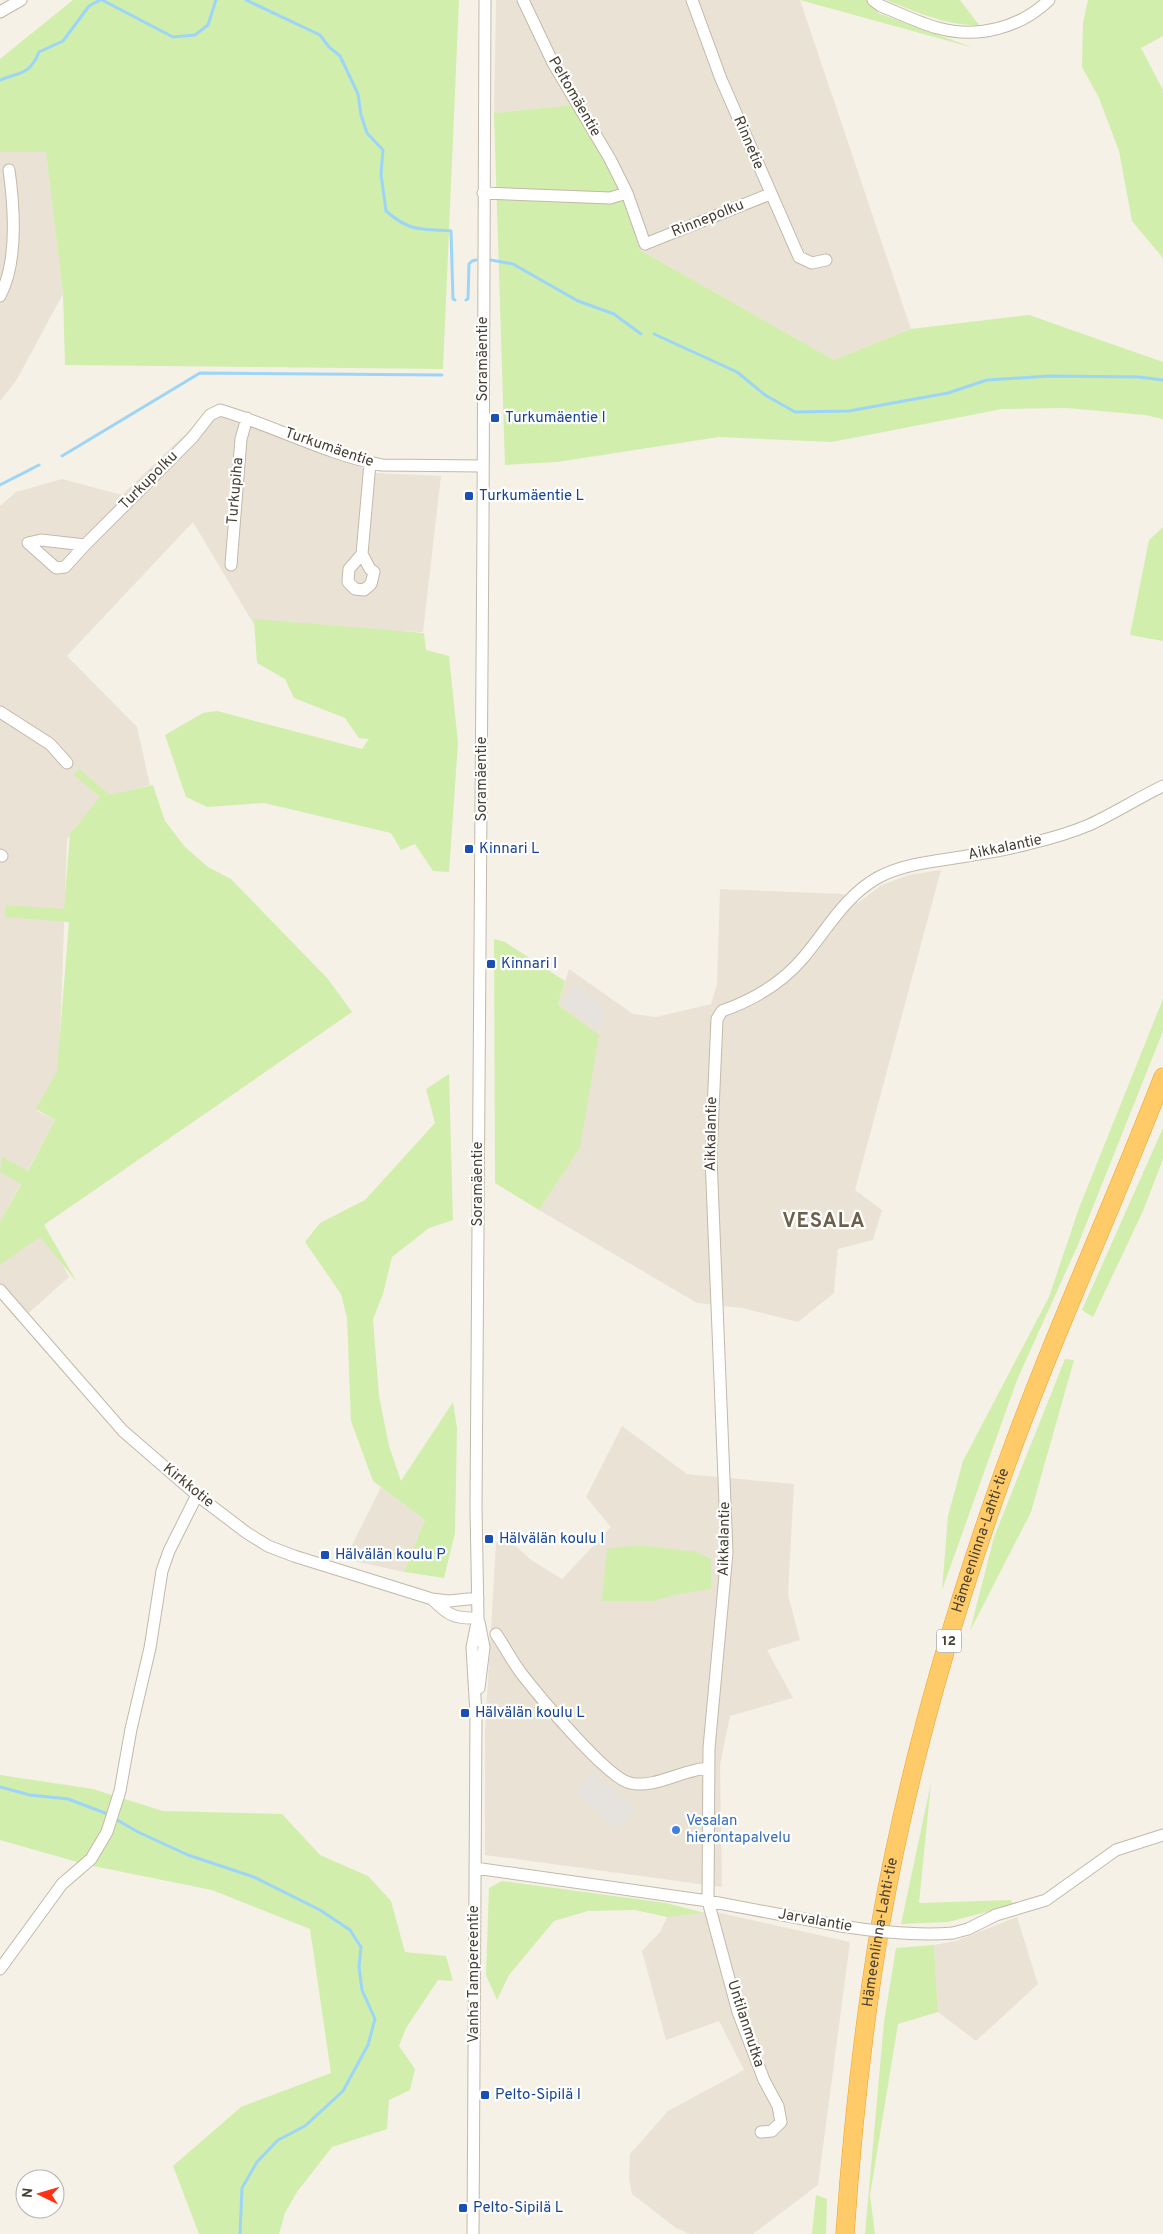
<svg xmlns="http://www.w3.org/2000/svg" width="1163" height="2234" viewBox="0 0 1163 2234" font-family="Overpass,sans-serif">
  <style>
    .residential { fill: #eae3d5 }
    .green { fill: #d1eeac }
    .parking { fill: #e6e3df }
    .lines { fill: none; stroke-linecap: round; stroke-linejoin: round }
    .stream { stroke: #9dd5f8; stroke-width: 3 }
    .minor-casing { stroke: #c2b9a9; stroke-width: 13 }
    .highway-casing { stroke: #eea228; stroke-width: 19 }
    .minor { stroke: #fff; stroke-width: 11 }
    .highway { stroke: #ffca68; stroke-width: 18 }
    .minor-bridge-casing { stroke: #c2b9a9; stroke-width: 13; stroke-linecap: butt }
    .minor-bridge { stroke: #fff; stroke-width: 11 }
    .transit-dot { fill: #1a4fb4; stroke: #fff; stroke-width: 2 }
    .shop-dot { fill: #3f7fe0; stroke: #fff; stroke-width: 2 }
    .labels { text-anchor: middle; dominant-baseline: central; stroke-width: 4.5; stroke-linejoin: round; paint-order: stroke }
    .shield { fill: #fff; stroke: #807a72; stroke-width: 1 }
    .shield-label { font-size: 14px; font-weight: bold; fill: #494135 }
    .street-label { font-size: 15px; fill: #494135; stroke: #fff }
    .transit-label { font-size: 15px; fill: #164399; stroke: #fff; text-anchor: start }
    .shop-label { font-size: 15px; fill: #366cbe; stroke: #fff; text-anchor: start }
    .district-label { font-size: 20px; font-weight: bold; letter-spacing: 1px; fill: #6d5f4b; stroke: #fff }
  </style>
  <rect width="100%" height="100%" fill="#f5f1e7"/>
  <path class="residential" d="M 496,0 L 800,0 L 911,329 L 834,360 L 640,250 L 619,187 L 573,105 L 494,113 Z
    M 46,151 L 63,294 L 16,381 L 0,401 L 0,152 Z
    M 211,409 L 376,473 L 441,476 L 423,632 L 256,628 L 193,522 L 67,656 L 137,727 L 150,785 L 102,799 L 67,839 L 59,1069 L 37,1111 L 55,1120 L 0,1222 L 0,506 L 16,492 L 62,479 L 122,495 Z
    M 941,870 L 855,1190 L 882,1210 L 873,1240 L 838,1249 L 834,1293 L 798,1322 L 742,1308 L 697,1303 L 539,1210 L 580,1148 L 558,1005 L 569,969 L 633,1014 L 656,1017 L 711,1004 L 717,984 L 720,889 L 843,894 L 858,903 L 880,886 L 908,875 Z
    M 42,1225 L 69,1277 L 22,1319 L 0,1298 L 0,1251 Z
    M 622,1426 L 687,1474 L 794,1484 L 788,1595 L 800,1640 L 767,1650 L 793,1698 L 730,1716 L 720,1765 L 722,1887 L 485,1855 L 485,1730 L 496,1543 L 505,1536 L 531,1560 L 562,1579 L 611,1527 L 586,1497 Z
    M 381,1487 L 425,1520 L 404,1572 L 345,1559 Z
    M 716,1912 L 850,1942 L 818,2185 L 753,2234 L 690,2234 L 676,2228 L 632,2194 L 629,2179 L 630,2154 L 668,2111 L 744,2070 L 719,2021 L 666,2040 L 642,1951 L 660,1932 L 667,1917 Z
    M 1017,1917 L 1038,1984 L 976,2041 L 938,2012 L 934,1945 L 956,1941 Z"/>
  <path class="green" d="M 73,0 L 459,0 L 443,369 L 65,365 L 63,294 L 46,152 L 0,152 L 0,59 Z
    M 800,0 L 869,0 L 878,13 L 974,48 Z
    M 886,0 L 960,0 L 979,25 C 946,26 917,12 886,0 Z
    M 1088,0 L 1163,0 L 1163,36 L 1141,48 L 1163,90 L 1163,258 L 1132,221 L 1119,151 L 1099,98 L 1082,67 L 1083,23 Z
    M 573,105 L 619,187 L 640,250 L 834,360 L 911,329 L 1029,315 L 1163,362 L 1163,419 L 1145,415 L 1067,408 L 1002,409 L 832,442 L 719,437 L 557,462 L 505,465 L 494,113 Z
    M 1163,527 L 1163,641 L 1130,635 L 1149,540 Z
    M 254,619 L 424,633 L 426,650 L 449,656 L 458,743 L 449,872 L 433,871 L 415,844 L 401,850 L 391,833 L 264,803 L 207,807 L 186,797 L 165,735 L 203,713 L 217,711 L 362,749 L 369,739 L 359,738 L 345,718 L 294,698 L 285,679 L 257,663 Z
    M 79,769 L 110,795 L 153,785 L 165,821 L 185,847 L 208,867 L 231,879 L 328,979 L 352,1012 L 44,1225 L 77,1282 L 40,1237 L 0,1265 L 0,1222 L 21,1184 L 0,1172 L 2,1157 L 28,1171 L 55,1120 L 36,1109 L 57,1071 L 69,922 L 5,917 L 6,905 L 64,909 L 70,834 L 100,797 L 74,775 Z
    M 494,939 L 505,942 L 565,981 L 558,1005 L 599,1035 L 580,1148 L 539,1210 L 495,1183 Z
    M 1163,999 L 1163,1031 L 1077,1247 L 1017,1380 L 942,1590 L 948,1516 L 963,1461 L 1049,1297 L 1079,1208 Z
    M 449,1074 L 453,1220 L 429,1228 L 392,1257 L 383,1294 L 373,1319 L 379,1396 L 389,1446 L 401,1481 L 453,1402 L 457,1428 L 455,1533 L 444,1578 L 404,1572 L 425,1520 L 373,1481 L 351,1421 L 347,1318 L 341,1294 L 305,1242 L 320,1223 L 365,1200 L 435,1123 L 426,1089 Z
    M 1163,1128 L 1163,1159 L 1143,1211 L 1093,1317 L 1082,1310 Z
    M 1065,1359 L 1074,1360 L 1031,1512 L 970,1631 L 994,1537 Z
    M 639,1545 L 697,1552 L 711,1559 L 711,1589 L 679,1594 L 652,1601 L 602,1601 L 607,1549 Z
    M 0,1775 L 93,1789 L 163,1811 L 282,1814 L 320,1855 L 368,1876 L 391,1901 L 405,1952 L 446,1956 L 453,1981 L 438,1980 L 406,2028 L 399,2046 L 415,2069 L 410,2090 L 389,2100 L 387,2129 L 332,2147 L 297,2192 L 285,2213 L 279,2234 L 199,2234 L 173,2166 L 241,2107 L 331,2073 L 310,1929 L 212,1890 L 88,1865 L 0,1840 Z
    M 931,1783 L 919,1903 L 1011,1900 L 1013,1905 L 948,1922 L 901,1924 Z
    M 502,1881 L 666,1903 L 705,1913 L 667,1917 L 635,1910 L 588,1911 L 554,1921 L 509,1975 L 497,2000 L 486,1975 L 489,1888 Z
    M 934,1945 L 938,2012 L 898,2024 L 870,2195 L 875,2234 L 865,2234 L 884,2022 L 896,1948 Z
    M 816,2195 L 827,2199 L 826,2234 L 812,2234 Z"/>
  <path class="parking" d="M 574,984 L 604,1006 L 599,1031 L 563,1005 Z
    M 593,1772 L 636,1810 L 618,1831 L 575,1793 Z"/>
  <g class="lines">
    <path class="stream" d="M 102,0 L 173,37 L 195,35 L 208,25 L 216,0
      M 246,0 L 320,35 L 329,47 L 340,56 L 358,94 L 361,115 L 367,133 L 383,150 L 381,174 L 386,211 C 410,232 421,229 451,231 L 453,299 L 455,300
      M 0,80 C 20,72 30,75 39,52 L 63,41 L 89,6 L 100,0
      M 491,260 L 513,264 L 578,301 L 614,314 L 641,334
      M 466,300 L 468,299 L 469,264 L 472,261 L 476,260
      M 654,334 L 737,372 L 765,395 L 795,412 L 849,411 L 948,393 L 987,380 L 1050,376 L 1139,377 L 1163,380
      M 62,456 L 200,373 L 442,375
      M 0,485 L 39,465
      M 0,1787 L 30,1795 L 68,1799 L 105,1813 L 138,1832 L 188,1855 L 254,1877 L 320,1910 L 350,1930 L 361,1947 L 359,1967 L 362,1990 L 375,2019 L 368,2045 L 343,2091 L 305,2126 L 278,2140 L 257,2162 L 242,2188 L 240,2234"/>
    <defs>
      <path id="minor" d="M 523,0 L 553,63 L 610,159 L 627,193 L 645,244 L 770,194
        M 692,0 L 721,79 L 799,257 L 812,263 L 826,260
        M 873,0 L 881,6 C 899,13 919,23 938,28 C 977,39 1020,28 1049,0
        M 0,12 L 21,0
        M 483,193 L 610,198 L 627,193
        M 0,296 C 18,262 14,206 9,170
        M 85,545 L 65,567 L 56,568 L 28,543 L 41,540 L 85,545 L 192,438 L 210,415 L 220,410 C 275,426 325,454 382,465 L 483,466
        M 362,554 L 370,569 L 374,572 L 371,584 L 364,590 L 355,589 L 348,582 L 349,569 L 362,554 L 370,463
        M 231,565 L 241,439 L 247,418
        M 0,712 L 50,744 L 67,763
        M 0,855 L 2,856
        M 0,1290 L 123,1431 L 197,1495 L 247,1533 L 268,1546 L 294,1556 L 432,1599 L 449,1601 L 478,1598
        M 432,1599 C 448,1615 454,1619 478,1618
        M 479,1622 L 484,1647 L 479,1688
        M 496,1634 C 505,1647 512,1661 521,1673 C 538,1695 607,1778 630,1783 C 654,1789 684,1769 709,1768
        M 475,1868 L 708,1901 L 841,1926
        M 953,1933 L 968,1929 L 996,1915 L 1046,1900 L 1116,1850 L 1163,1835
        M 0,1969 L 62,1884 L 91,1859 L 107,1832 L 120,1791 L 131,1729 L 150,1648 L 162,1571 L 169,1551 L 197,1495
        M 761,2132 L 772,2131 L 781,2122 L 778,2106 L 764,2080 L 738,2012 L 708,1901 L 709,1748 L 727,1553 L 711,1157 L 717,1019 L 722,1011 C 753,1000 782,983 803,958 C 827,930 844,897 877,878 C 906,862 941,861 973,855 C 991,852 1010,849 1028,844 C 1049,839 1070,833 1089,825 C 1115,813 1138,798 1163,786
        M 473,2234 L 476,1714 L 472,1647 L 478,1618 L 476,1507 L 483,527 L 485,0"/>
      <g id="highway">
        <path id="s1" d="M 845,2234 C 852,2131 863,2028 880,1927 C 906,1778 948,1630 998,1488 C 1047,1348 1110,1214 1163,1077"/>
      </g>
    </defs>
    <use href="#minor" class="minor-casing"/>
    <use href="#highway" class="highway-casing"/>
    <use href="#minor" class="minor"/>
    <use href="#highway" class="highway"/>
    <defs>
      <path id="minor-bridge" d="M 841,1926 C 879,1932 915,1936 953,1933"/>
    </defs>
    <use href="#minor-bridge" class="minor-bridge-casing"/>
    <use href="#minor-bridge" class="minor-bridge"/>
  </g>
  <g class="transit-dot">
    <rect x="490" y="413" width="10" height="10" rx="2.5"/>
    <rect x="464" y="491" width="10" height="10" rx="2.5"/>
    <rect x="464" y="844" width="10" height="10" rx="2.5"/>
    <rect x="486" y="959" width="10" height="10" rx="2.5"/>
    <rect x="484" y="1534" width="10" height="10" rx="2.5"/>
    <rect x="320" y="1550" width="10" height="10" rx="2.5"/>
    <rect x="460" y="1708" width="10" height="10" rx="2.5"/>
    <rect x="480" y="2090" width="10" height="10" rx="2.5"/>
    <rect x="458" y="2203" width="10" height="10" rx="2.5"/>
  </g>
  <circle class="shop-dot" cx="676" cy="1830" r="5"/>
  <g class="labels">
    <rect class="shield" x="936.5" y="1629.5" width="25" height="23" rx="4"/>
    <g class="shield-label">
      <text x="949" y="1641">12</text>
    </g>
    <g class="street-label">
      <text transform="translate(574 97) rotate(60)">Peltomäentie</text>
      <text transform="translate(748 143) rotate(67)">Rinnetie</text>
      <text transform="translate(708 219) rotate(-22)">Rinnepolku</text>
      <text transform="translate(483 359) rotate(-90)">Soramäentie</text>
      <text transform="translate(329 448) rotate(19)">Turkumäentie</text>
      <text transform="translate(149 481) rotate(-45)">Turkupolku</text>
      <text transform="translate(236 491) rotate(-85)">Turkupiha</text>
      <text transform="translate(482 779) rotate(-90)">Soramäentie</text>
      <text transform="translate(1005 848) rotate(-12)">Aikkalantie</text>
      <text transform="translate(712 1134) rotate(-89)">Aikkalantie</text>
      <text transform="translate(478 1184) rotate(-90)">Soramäentie</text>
      <text transform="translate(188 1486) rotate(39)">Kirkkotie</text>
      <text transform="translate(725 1539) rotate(-89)">Aikkalantie</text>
      <text stroke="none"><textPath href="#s1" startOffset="709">Hämeenlinna-Lahti-tie</textPath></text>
      <text transform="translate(815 1921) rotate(10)">Jarvalantie</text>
      <text stroke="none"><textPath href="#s1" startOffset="304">Hämeenlinna-Lahti-tie</textPath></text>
      <text transform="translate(474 1974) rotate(-90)">Vanha Tampereentie</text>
      <text transform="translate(745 2024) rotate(72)">Untilanmutka</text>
    </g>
    <g class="transit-label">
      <text x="505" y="418">Turkumäentie I</text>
      <text x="479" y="496">Turkumäentie L</text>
      <text x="479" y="849">Kinnari L</text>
      <text x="501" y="964">Kinnari I</text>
      <text x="499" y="1539">Hälvälän koulu I</text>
      <text x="335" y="1555">Hälvälän koulu P</text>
      <text x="475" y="1713">Hälvälän koulu L</text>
      <text x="495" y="2095">Pelto-Sipilä I</text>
      <text x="473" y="2208">Pelto-Sipilä L</text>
    </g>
    <g class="shop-label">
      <text x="686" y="1821">Vesalan<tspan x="686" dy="17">hierontapalvelu</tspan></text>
    </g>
    <g class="district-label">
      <text x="824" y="1222">VESALA</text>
    </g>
  </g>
  <g transform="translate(40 2194) rotate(275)"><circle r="24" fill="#ffffff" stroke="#b6b3ae"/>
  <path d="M0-4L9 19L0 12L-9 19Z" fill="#ff3314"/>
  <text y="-8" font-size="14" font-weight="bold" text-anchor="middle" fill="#494135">N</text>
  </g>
</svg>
